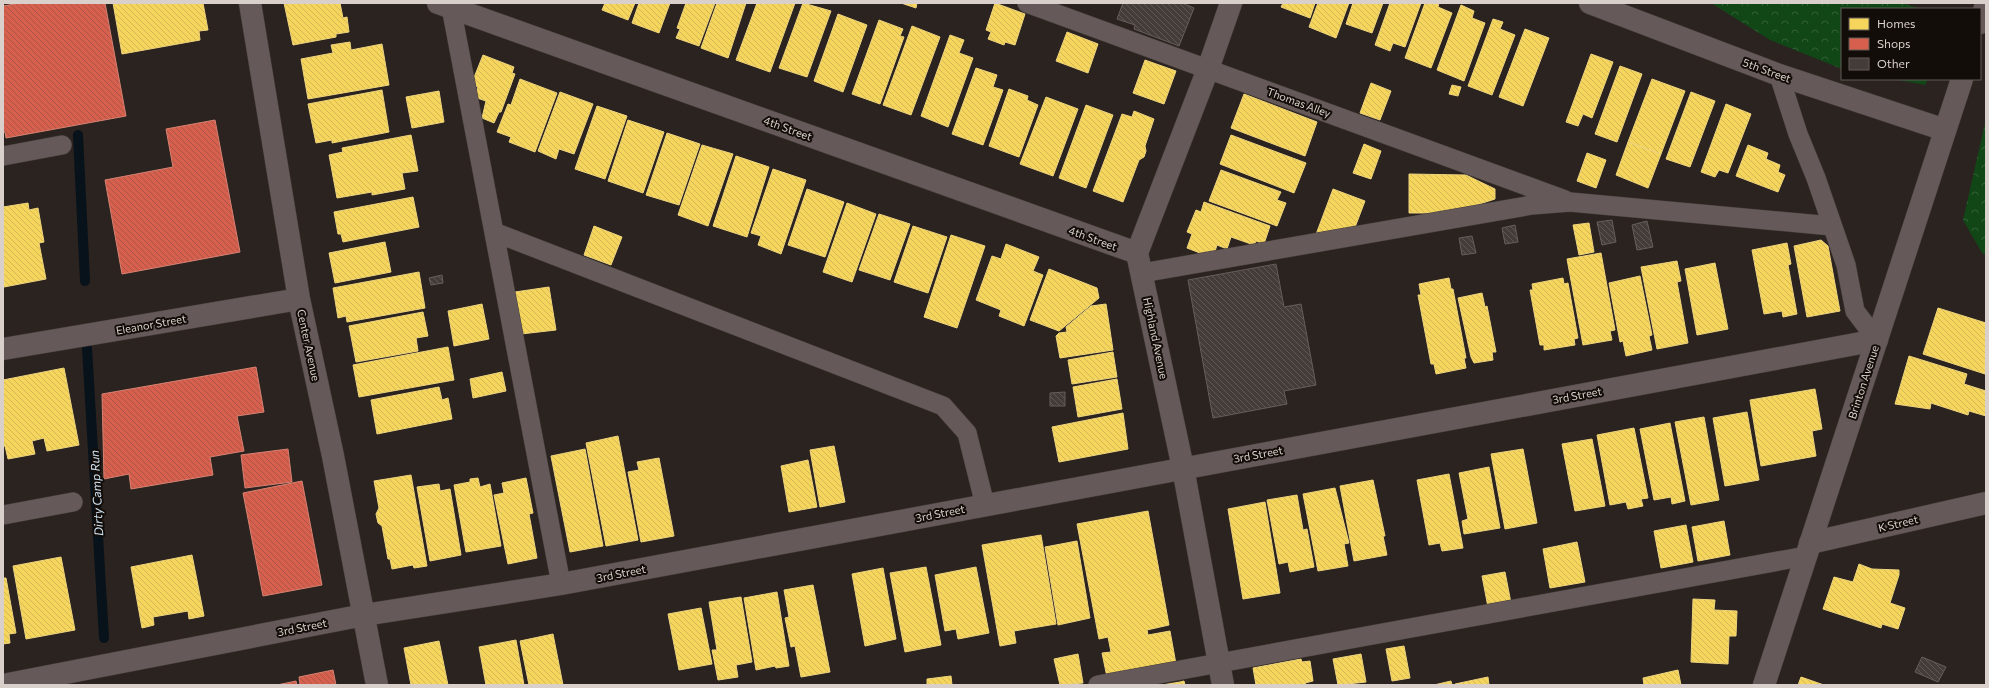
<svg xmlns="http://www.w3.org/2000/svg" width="1989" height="688" viewBox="0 0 1989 688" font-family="Commissioner,sans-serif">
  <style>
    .forest { fill: url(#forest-crowns) }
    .homes { fill: url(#homes-back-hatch); stroke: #eed47d }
    .shops { fill: url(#shops-back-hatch); stroke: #d78273 }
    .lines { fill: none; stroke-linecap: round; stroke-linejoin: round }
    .stream { stroke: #08121a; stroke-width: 10 }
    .building { fill: url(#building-back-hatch); stroke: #655e5a }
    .service-casing { stroke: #46403b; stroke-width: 20 }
    .minor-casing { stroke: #46403b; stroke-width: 23 }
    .tertiary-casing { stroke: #46403b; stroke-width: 23 }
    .service { stroke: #665959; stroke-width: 19 }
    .minor { stroke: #665959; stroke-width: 22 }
    .tertiary { stroke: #665959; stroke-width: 22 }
    .labels { text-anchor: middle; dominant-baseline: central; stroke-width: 4; stroke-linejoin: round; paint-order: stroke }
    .street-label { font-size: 11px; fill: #dad0cb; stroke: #130d09 }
    .water-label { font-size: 12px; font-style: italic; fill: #d1e5f6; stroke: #130d09 }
  </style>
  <defs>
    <pattern id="forest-crowns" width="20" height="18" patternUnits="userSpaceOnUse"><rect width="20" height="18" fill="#114617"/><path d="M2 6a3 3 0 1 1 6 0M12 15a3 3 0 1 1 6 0" fill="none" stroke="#336037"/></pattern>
    <pattern id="homes-back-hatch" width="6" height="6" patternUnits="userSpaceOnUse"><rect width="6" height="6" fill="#f6d55c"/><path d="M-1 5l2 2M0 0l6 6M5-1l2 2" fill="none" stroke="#d2b756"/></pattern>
    <pattern id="shops-back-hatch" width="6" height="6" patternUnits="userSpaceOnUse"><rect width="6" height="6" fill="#d6604d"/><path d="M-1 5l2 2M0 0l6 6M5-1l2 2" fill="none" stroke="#a95648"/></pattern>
    <pattern id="building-back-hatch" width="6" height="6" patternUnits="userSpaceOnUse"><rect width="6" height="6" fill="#433c38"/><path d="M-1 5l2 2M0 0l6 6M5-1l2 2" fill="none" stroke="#5e5753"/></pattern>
  </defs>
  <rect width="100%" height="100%" fill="#2b231f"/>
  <path class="forest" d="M 1711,3 L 1902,3 L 1921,9 L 1842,9 L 1842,69 L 1770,40 Z
    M 1894,79 L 1928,79 L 1925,85 Z
    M 1986,119 L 1986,255 L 1982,253 L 1963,220 Z"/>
  <path class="homes" d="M 113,3 L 203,3 L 208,30 L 199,31 L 200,40 L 122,54 Z
    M 284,3 L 340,3 L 343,18 L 347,17 L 349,32 L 336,34 L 336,37 L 293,45 Z
    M 605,3 L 635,3 L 628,20 L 602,10 Z
    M 639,3 L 670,3 L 659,33 L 632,23 Z
    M 686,3 L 715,3 L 699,46 L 676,38 L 680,29 L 677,28 Z
    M 717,3 L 746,3 L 728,58 L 701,48 Z
    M 757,3 L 795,3 L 770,72 L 736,60 Z
    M 803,3 L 831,11 L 807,77 L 779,68 Z
    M 901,3 L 917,3 L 916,8 Z
    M 995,3 L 1025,14 L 1015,45 L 1005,42 L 1004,45 L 988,39 L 991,32 L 986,30 Z
    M 1283,3 L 1315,3 L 1310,18 L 1281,7 Z
    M 1318,3 L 1349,3 L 1336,38 L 1309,27 Z
    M 1353,3 L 1383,3 L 1372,33 L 1346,24 Z
    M 1390,3 L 1421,3 L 1405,47 L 1393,43 L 1390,51 L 1375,45 Z
    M 1425,3 L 1439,3 L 1438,7 L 1452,13 L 1431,68 L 1405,58 Z
    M 1461,5 L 1474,11 L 1472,18 L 1485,23 L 1464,81 L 1437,70 Z
    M 838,14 L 867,25 L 843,92 L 814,81 Z
    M 1493,19 L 1503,22 L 1500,29 L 1515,35 L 1492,95 L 1468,86 Z
    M 879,20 L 903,29 L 900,36 L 904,37 L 880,104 L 852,94 Z
    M 912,26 L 940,37 L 911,115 L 883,105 Z
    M 1525,29 L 1549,38 L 1523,106 L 1499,97 Z
    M 1067,32 L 1098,44 L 1088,73 L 1056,61 Z
    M 950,35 L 964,40 L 959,53 L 973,58 L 948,127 L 921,116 Z
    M 350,42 L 351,50 L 382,44 L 389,85 L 308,99 L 301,59 L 333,53 L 331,45 Z
    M 1591,54 L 1613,62 L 1592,118 L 1583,114 L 1578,126 L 1566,122 Z
    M 483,55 L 514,67 L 512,73 L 515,74 L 501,112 L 499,112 L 494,123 L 482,118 L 486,101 L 474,97 L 478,87 L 471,85 Z
    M 1145,60 L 1176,71 L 1164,104 L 1133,93 Z
    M 1620,66 L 1642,74 L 1617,142 L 1595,134 Z
    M 976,68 L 997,75 L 993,87 L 1003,90 L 983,145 L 952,134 Z
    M 520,79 L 557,93 L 535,152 L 509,142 L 511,137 L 497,132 L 508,104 L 511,105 Z
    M 1652,79 L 1685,91 L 1661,154 L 1628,142 Z
    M 1371,83 L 1391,91 L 1380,120 L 1360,113 Z
    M 1452,85 L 1461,87 L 1458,96 L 1449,94 Z
    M 1009,89 L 1028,96 L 1027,100 L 1038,105 L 1019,157 L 989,146 Z
    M 382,90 L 389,132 L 332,143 L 332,140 L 316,143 L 308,104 Z
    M 439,91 L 444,122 L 412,128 L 406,97 Z
    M 560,92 L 593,104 L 574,154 L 559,149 L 556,159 L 538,151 Z
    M 1691,92 L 1715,101 L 1690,167 L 1666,159 Z
    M 1244,94 L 1317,122 L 1305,156 L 1231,128 Z
    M 1046,97 L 1078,109 L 1053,176 L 1020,164 Z
    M 1726,104 L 1751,114 L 1728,173 L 1719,170 L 1715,177 L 1701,172 Z
    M 1086,105 L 1113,115 L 1086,188 L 1059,178 Z
    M 597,106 L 627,116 L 605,179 L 575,169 Z
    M 1134,111 L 1154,119 L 1145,146 L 1146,151 L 1144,157 L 1139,160 L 1123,202 L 1093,191 L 1122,114 L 1132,117 Z
    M 628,120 L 664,132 L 643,193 L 608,181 Z
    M 667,133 L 700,144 L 679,205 L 646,195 Z
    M 411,135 L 418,171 L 402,173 L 405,189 L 372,195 L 372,192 L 337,198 L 329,155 L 343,152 L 342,148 Z
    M 1231,135 L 1306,163 L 1294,193 L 1220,164 Z
    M 1628,142 L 1661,154 L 1648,188 L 1616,175 Z
    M 1364,144 L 1381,151 L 1371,179 L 1353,173 Z
    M 702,145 L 733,154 L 708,226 L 678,215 Z
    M 1748,145 L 1768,153 L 1766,159 L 1780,165 L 1778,172 L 1785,175 L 1778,192 L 1736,176 Z
    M 1587,153 L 1606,160 L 1596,188 L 1577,181 Z
    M 736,156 L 769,167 L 747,237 L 713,226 Z
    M 773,169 L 806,180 L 781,254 L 758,245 L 761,236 L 751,233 Z
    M 1221,170 L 1281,192 L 1277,200 L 1286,203 L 1277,226 L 1209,201 Z
    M 1409,174 L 1466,175 L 1495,189 L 1495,199 L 1464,209 L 1434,213 L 1409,213 Z
    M 807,189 L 844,202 L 825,257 L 788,245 Z
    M 1333,189 L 1365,201 L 1354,230 L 1315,237 Z
    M 413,197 L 419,227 L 343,242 L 341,234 L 338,234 L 334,212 Z
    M 1204,202 L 1270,226 L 1264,244 L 1256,241 L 1254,245 L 1231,237 L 1227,249 L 1217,245 L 1213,258 L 1187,248 L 1192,234 L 1187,232 L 1196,210 L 1201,212 Z
    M 28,203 L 29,210 L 38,208 L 44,242 L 39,243 L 46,279 L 4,287 L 3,207 Z
    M 847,203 L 876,214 L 852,282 L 823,272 Z
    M 879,214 L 910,224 L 890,280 L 859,270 Z
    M 1589,223 L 1594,252 L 1579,255 L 1573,225 Z
    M 594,226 L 622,237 L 611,265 L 584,255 Z
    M 913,226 L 947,237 L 928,293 L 894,282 Z
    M 951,235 L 985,246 L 957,328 L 924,317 Z
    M 1821,240 L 1828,246 L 1840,311 L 1807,317 L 1794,246 Z
    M 385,242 L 391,272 L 335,283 L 329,253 Z
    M 1787,243 L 1791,264 L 1788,265 L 1797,314 L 1783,317 L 1782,311 L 1764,314 L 1752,250 Z
    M 1006,244 L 1039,257 L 1033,271 L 1043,275 L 1024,326 L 999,316 L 1001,310 L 976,300 L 992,256 L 1001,259 Z
    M 1601,253 L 1615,330 L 1610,331 L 1612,340 L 1583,345 L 1567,259 Z
    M 1677,261 L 1681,281 L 1677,282 L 1688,343 L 1657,349 L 1641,267 Z
    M 1715,263 L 1728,329 L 1697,335 L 1685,269 Z
    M 1049,269 L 1097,288 L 1099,298 L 1059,331 L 1030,320 Z
    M 419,272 L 425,308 L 347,322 L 346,316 L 338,318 L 333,288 Z
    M 1640,276 L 1652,335 L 1649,336 L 1652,350 L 1626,356 L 1623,341 L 1620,342 L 1609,283 Z
    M 1449,278 L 1451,289 L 1453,289 L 1466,358 L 1464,358 L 1466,368 L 1436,374 L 1434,364 L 1431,364 L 1418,295 L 1421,295 L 1419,284 Z
    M 1563,278 L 1564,284 L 1568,283 L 1578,338 L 1574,339 L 1575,345 L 1544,350 L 1544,345 L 1540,345 L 1530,290 L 1533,290 L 1532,284 Z
    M 549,287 L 556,330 L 521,334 L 515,292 Z
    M 1482,293 L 1485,307 L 1487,306 L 1496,352 L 1492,352 L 1493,360 L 1474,363 L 1471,357 L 1458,298 Z
    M 482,304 L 489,339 L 454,346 L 448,311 Z
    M 1106,304 L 1113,350 L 1060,358 L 1056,336 L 1059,333 L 1067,332 L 1066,327 L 1091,306 Z
    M 1938,308 L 1986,323 L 1985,374 L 1923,354 Z
    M 423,312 L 428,336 L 416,338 L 418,351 L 356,362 L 349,326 Z
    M 448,347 L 454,380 L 359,397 L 353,365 Z
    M 1113,352 L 1117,377 L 1072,384 L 1068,360 Z
    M 1909,356 L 1967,374 L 1964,384 L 1986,391 L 1986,416 L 1969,411 L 1968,415 L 1931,403 L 1930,409 L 1895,404 Z
    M 64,368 L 79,445 L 47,451 L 44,438 L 32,441 L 35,454 L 8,459 L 5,446 L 3,446 L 3,380 Z
    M 502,372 L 506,391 L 473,398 L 470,379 Z
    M 1117,379 L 1122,409 L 1078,417 L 1073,387 Z
    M 439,387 L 442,400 L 448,398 L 452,419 L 377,434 L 371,400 Z
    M 1815,389 L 1822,429 L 1812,431 L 1816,456 L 1761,466 L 1750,400 Z
    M 1747,412 L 1759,480 L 1725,486 L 1713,418 Z
    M 1123,413 L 1128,449 L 1059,462 L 1052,427 Z
    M 1704,417 L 1719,500 L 1691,505 L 1675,422 Z
    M 1670,423 L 1685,501 L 1672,504 L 1671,497 L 1654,500 L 1640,429 Z
    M 1634,428 L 1648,498 L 1641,499 L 1643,506 L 1628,509 L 1626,502 L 1610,505 L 1597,435 Z
    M 618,436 L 638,540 L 606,546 L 586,443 Z
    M 1592,439 L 1605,506 L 1575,511 L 1562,444 Z
    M 834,446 L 845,502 L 820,507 L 810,450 Z
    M 585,449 L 603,546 L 570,552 L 551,456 Z
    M 1523,449 L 1537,523 L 1505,529 L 1491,454 Z
    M 659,458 L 674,536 L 641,542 L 628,472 L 639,470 L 637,462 Z
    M 808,460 L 817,507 L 789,512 L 781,466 Z
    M 1489,467 L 1500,528 L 1464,534 L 1462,521 L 1468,519 L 1459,473 Z
    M 1449,474 L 1463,548 L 1442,551 L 1440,543 L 1429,545 L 1417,480 Z
    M 411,475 L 427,566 L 414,568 L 413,565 L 392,569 L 390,559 L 388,559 L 382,526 L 378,523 L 376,514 L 379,508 L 374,481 Z
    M 478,478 L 480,487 L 490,484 L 501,546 L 466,552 L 454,485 L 470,482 L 470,479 Z
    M 526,478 L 533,513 L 529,514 L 537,558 L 508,564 L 494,495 L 504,493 L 502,483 Z
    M 1373,480 L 1385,536 L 1383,536 L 1387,555 L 1354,561 L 1340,486 Z
    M 439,484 L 440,491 L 450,489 L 461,555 L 430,561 L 417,487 Z
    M 1335,488 L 1349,543 L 1344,544 L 1348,566 L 1318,571 L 1303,494 Z
    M 1297,495 L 1303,530 L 1307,529 L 1314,567 L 1290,572 L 1288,562 L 1279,564 L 1267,500 Z
    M 1265,502 L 1280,593 L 1243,599 L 1228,509 Z
    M 1148,511 L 1169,625 L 1147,630 L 1148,635 L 1170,631 L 1176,664 L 1107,677 L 1102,653 L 1111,652 L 1108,637 L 1099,639 L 1077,524 Z
    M 1724,521 L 1730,555 L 1698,561 L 1692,527 Z
    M 1686,525 L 1693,562 L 1661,568 L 1654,531 Z
    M 1041,535 L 1056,624 L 1014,631 L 1016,643 L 1000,646 L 982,545 Z
    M 1077,541 L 1090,618 L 1058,625 L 1045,547 Z
    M 1577,542 L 1585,582 L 1550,588 L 1543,549 Z
    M 192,555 L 204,616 L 189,619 L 188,611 L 153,617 L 154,625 L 142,628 L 131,567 Z
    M 61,557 L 75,630 L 26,639 L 13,566 Z
    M 1859,564 L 1872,569 L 1899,570 L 1899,575 L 1890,603 L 1905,608 L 1898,629 L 1882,624 L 1881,628 L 1823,609 L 1834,577 L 1853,582 Z
    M 926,567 L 941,645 L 905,652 L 890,573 Z
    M 976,567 L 989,633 L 958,639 L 956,629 L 945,631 L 935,575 Z
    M 883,568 L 896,639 L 865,646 L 852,574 Z
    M 1505,572 L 1511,603 L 1488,607 L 1482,576 Z
    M 3,578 L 6,578 L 16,633 L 9,634 L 10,643 L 3,644 Z
    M 813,585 L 830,672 L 801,677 L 795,646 L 791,647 L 785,618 L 789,617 L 784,590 Z
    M 777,592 L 789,666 L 776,668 L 775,666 L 756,670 L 744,598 Z
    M 741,597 L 752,662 L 736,665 L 738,677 L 718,680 L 712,650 L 717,650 L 709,602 Z
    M 1693,599 L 1715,600 L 1714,610 L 1737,611 L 1736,636 L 1729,636 L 1728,664 L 1691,662 Z
    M 701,608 L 712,664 L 679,670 L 668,614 Z
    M 553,634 L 563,685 L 529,685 L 520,641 Z
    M 516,640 L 524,685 L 486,685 L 479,647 Z
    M 439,641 L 448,685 L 411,685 L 404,648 Z
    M 1404,646 L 1410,678 L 1392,681 L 1386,649 Z
    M 1078,654 L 1083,683 L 1060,685 L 1054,659 Z
    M 1361,654 L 1366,682 L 1338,685 L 1333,659 Z
    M 1301,659 L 1302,662 L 1310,661 L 1313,681 L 1305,683 L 1306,685 L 1256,685 L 1253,668 Z
    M 1678,670 L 1681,685 L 1644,685 L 1643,678 Z
    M 951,676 L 952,685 L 927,685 L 927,679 Z
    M 1488,677 L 1489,685 L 1455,685 L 1455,684 Z
    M 1801,677 L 1824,685 L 1798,685 Z
    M 1184,681 L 1185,685 L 1162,685 L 1180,682 Z
    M 1451,681 L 1452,685 L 1434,685 Z"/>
  <path class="shops" d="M 20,3 L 105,3 L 126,116 L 6,138 L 5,132 L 3,132 L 3,6 Z
    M 215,120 L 240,252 L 122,274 L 105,180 L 173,167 L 166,129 Z
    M 256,367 L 264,412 L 237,416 L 244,451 L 210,457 L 213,475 L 131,489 L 129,474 L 104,479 L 102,394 Z
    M 288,449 L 292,482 L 245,488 L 241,455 Z
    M 302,481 L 322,585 L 263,596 L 243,493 Z
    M 333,670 L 336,685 L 300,685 L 299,677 Z
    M 296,681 L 297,685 L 277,685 Z"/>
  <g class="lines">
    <path class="stream" d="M 78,135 L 85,281
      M 87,348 L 104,638"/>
  </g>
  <path class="building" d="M 1123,3 L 1182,3 L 1194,8 L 1179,46 L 1134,29 L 1135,25 L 1117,19 Z
    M 1612,220 L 1616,242 L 1602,245 L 1597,222 Z
    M 1647,221 L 1653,247 L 1637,250 L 1632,225 Z
    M 1515,225 L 1518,242 L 1505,244 L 1502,228 Z
    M 1472,236 L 1476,253 L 1462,255 L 1459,238 Z
    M 1276,264 L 1284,307 L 1301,304 L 1316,385 L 1284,391 L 1287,404 L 1213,418 L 1188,280 Z
    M 442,275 L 443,283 L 431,285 L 429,278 Z
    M 1065,392 L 1065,406 L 1050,406 L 1050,393 Z
    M 1922,657 L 1946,667 L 1938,682 L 1915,672 Z"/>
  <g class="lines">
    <defs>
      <path id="service" d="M 1027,3 L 1565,200
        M 451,7 L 561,584
        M 1779,75 L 1798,134 L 1816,178 L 1846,265 L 1855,311 L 1877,340
        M 3,156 L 62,145
        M 494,232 L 943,406 L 967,433 L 985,505
        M 1142,273 L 1532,205 L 1570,202 L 1832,226
        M 3,515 L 73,502
        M 1098,685 L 1806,556"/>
      <path id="minor" d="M 250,3 L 299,299 L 333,456 L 377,685
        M 438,3 L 1137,253
        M 1590,3 L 1779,75 L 1945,130
        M 3,349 L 299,299
        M 1810,543 L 1986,503
        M 3,685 L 364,615 L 561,584 L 1877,340
        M 1223,685 L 1183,468 L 1137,253 L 1208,69 L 1231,3"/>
      <path id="tertiary" d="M 1980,23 L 1986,4
        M 1764,685 L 1962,79"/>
    </defs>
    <use href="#service" class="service-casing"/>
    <use href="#minor" class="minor-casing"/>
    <use href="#tertiary" class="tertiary-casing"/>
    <use href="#service" class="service"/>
    <use href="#minor" class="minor"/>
    <use href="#tertiary" class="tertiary"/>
  </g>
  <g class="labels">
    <g class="street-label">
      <text transform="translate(1767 70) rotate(20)">5th Street</text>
      <text transform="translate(1299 102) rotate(20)">Thomas Alley</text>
      <text transform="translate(788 128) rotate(20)">4th Street</text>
      <text transform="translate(1093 238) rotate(20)">4th Street</text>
      <text transform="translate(151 324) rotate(-10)">Eleanor Street</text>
      <text transform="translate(1156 338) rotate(78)">Highland Avenue</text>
      <text transform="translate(309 345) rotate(78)">Center Avenue</text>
      <text transform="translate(1863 382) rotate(-72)">Brinton Avenue</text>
      <text transform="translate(1577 395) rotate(-10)">3rd Street</text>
      <text transform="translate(1258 454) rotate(-10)">3rd Street</text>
      <text transform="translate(940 513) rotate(-11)">3rd Street</text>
      <text transform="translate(1898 523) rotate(-13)">K Street</text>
      <text transform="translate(621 573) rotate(-11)">3rd Street</text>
      <text transform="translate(302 627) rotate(-11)">3rd Street</text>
    </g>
    <g class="water-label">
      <text transform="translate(96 493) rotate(-93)">Dirty Camp Run</text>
    </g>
  </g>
  <rect width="1989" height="688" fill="none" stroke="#dad0cb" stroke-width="8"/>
  <rect x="1841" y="8" width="140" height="72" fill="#130d09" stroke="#635b57"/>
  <rect x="1849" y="18" width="20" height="12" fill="#f6d55c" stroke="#635b57"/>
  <text x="1877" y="28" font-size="12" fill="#dad0cb">Homes</text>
  <rect x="1849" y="38" width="20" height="12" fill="#d6604d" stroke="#635b57"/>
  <text x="1877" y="48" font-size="12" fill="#dad0cb">Shops</text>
  <rect x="1849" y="58" width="20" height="12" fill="#433c38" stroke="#635b57"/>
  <text x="1877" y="68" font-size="12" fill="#dad0cb">Other</text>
</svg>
